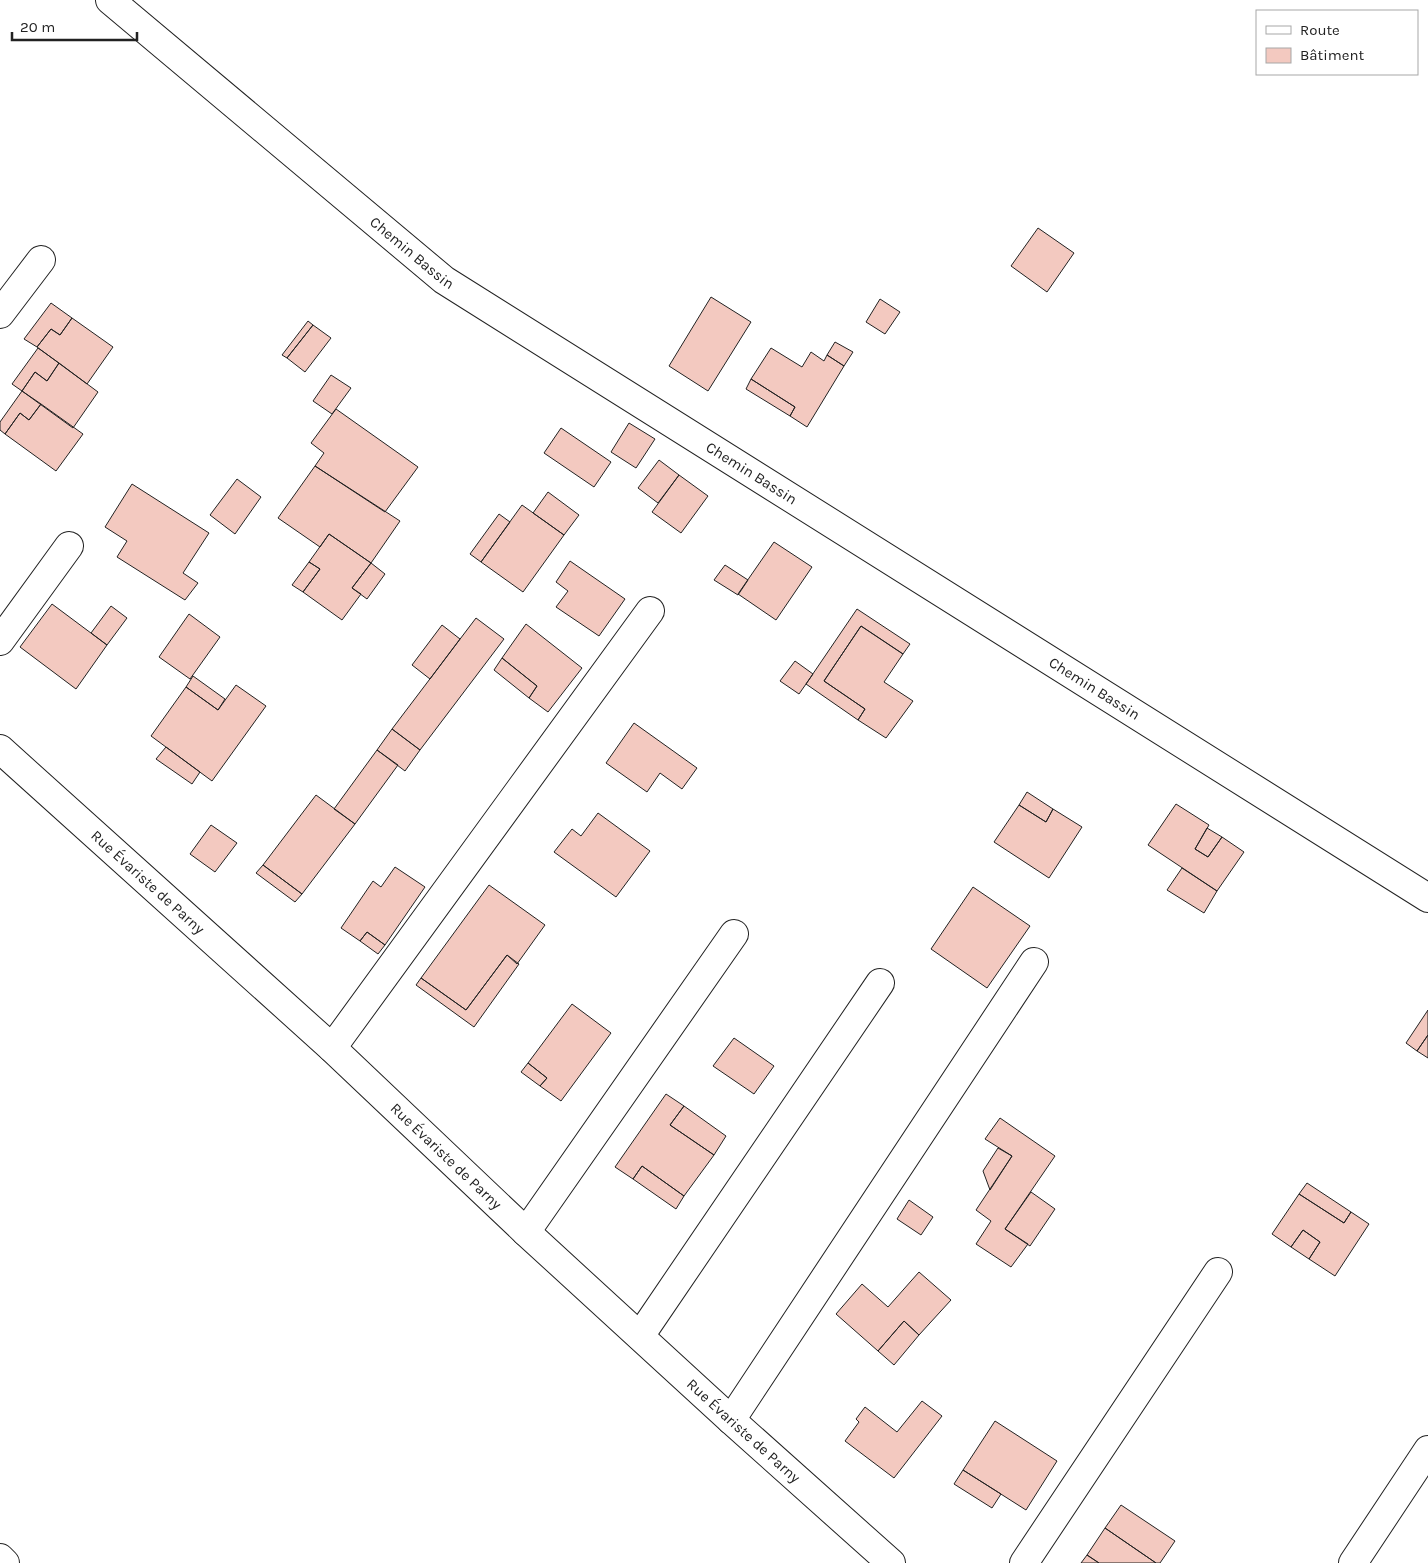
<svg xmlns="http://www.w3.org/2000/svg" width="1428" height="1563" viewBox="0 0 1428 1563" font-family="Karla,sans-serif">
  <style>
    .building { fill: #f3c9c0; stroke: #222 }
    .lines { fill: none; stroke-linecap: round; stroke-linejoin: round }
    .minor-casing { stroke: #222; stroke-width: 30 }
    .tertiary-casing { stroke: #222; stroke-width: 30 }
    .minor { stroke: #fff; stroke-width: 28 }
    .tertiary { stroke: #fff; stroke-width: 28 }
    .labels { text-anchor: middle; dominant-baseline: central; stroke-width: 4; stroke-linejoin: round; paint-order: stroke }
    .street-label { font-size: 15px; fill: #222; stroke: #fff }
  </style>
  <rect width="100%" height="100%" fill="#fff"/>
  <path class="building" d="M 1038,228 L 1074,253 L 1047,292 L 1011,266 Z
    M 711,297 L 751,322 L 708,391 L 669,366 Z
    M 880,299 L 900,312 L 885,334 L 866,322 Z
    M 51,303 L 72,318 L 60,335 L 51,329 L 37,347 L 24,339 Z
    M 72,318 L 113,347 L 87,384 L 37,347 L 51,329 L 60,335 Z
    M 308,321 L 313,325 L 287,358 L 282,355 Z
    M 313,325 L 331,338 L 305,372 L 287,358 Z
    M 835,342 L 853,352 L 844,366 L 827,355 Z
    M 38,348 L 59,363 L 47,381 L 35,372 L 22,391 L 12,384 Z
    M 771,348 L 802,367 L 811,352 L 824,361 L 827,355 L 844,366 L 807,427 L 790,416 L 795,407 L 751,379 Z
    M 59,363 L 98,392 L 73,428 L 22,391 L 35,372 L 47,381 Z
    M 331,375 L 351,388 L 332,414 L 313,401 Z
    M 751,379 L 795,407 L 790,416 L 746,389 Z
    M 22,391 L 41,404 L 29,420 L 20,413 L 5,434 L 0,430 L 0,422 Z
    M 41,404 L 83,434 L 56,471 L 5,434 L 20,413 L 29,420 Z
    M 336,409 L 418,467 L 385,512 L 315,466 L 324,453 L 311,443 Z
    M 629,423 L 655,439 L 636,468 L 611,452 Z
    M 561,428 L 611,462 L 594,487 L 544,453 Z
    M 659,460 L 679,475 L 658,503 L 638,488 Z
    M 315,466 L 400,521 L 371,563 L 329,534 L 320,547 L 278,518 Z
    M 679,475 L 708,496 L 681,533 L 652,512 Z
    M 237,479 L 261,497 L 235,534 L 210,515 Z
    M 132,484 L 209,533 L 183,573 L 198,583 L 185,600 L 117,557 L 127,541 L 105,527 Z
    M 548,492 L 579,515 L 564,535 L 533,513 Z
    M 522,505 L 564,535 L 523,592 L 481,562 Z
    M 499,514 L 510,522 L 481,562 L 470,554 Z
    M 329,534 L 371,563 L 352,588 L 361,594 L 342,620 L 303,592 L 320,569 L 309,562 Z
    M 774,542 L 812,567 L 776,620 L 738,594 Z
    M 570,561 L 625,599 L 599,636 L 556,607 L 568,591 L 556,582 Z
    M 309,562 L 320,569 L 303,592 L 292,585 Z
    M 371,563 L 385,574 L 367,599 L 352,588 Z
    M 725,565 L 748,580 L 738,595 L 714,580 Z
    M 52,604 L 107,645 L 76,689 L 20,647 Z
    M 111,606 L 127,618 L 107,645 L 91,633 Z
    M 857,609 L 910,644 L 903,654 L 861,626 L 824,681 L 865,709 L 858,720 L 806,684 Z
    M 189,614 L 220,637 L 190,679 L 159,657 Z
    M 476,618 L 504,639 L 420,750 L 392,729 Z
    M 526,624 L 582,668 L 548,712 L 529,698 L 537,686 L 502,658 Z
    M 442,625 L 460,639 L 430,679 L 412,665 Z
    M 861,626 L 903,654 L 884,682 L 913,701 L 886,738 L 858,720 L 865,709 L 824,681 Z
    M 502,658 L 537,686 L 529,698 L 494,670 Z
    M 795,661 L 813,674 L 799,694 L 780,681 Z
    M 193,676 L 225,699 L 218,710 L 186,687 Z
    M 236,685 L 266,706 L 212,781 L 151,736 L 186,687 L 218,710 Z
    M 634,723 L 697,768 L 682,789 L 660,773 L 647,792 L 606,763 Z
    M 392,729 L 420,750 L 405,771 L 377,750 Z
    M 166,747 L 200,772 L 192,784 L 156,759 Z
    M 377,750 L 398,765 L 355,824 L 334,809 Z
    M 1027,792 L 1053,809 L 1046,822 L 1019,805 Z
    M 316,795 L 355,824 L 302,894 L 263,865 Z
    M 1176,804 L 1209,825 L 1195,849 L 1208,857 L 1222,837 L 1244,852 L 1217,891 L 1148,845 Z
    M 1019,805 L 1046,822 L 1053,809 L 1082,827 L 1049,878 L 994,842 Z
    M 598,813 L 650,851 L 616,897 L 554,852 L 572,829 L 581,836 Z
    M 211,825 L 237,843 L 215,872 L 190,854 Z
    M 1207,828 L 1222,837 L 1208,857 L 1195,849 Z
    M 263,865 L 302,894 L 295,902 L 256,873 Z
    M 395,867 L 425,887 L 385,945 L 367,932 L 360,941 L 341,928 L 373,881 L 381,887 Z
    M 1182,868 L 1217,891 L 1204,913 L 1167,890 Z
    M 489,885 L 545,925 L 517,964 L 507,955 L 466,1010 L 421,978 Z
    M 973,887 L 1030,926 L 987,988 L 931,949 Z
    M 367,932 L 385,945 L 378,954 L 360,941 Z
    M 507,955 L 519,964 L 474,1027 L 416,985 L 421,978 L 466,1010 Z
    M 572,1004 L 611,1033 L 561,1101 L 540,1086 L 547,1078 L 528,1063 Z
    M 1428,1010 L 1428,1035 L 1417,1051 L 1406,1043 Z
    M 1428,1035 L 1428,1058 L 1417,1051 Z
    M 734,1038 L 774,1066 L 754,1094 L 713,1066 Z
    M 528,1063 L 547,1078 L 540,1086 L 521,1072 Z
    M 666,1094 L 684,1106 L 670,1125 L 714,1155 L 684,1196 L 642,1166 L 633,1179 L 615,1167 Z
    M 684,1106 L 726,1136 L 714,1155 L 670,1125 Z
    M 1000,1118 L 1055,1156 L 1005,1229 L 1028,1244 L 1011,1267 L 976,1244 L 991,1221 L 976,1210 L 1012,1156 L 985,1139 Z
    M 998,1148 L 1012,1156 L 990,1190 L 983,1171 Z
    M 642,1166 L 684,1196 L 676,1209 L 633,1179 Z
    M 1307,1183 L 1351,1212 L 1344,1223 L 1299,1194 Z
    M 1031,1192 L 1055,1209 L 1030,1246 L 1005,1229 Z
    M 1299,1194 L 1344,1223 L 1351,1212 L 1369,1224 L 1335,1276 L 1309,1259 L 1320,1242 L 1303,1230 L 1291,1247 L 1272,1234 Z
    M 909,1200 L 933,1217 L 921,1235 L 897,1219 Z
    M 1303,1230 L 1320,1242 L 1309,1259 L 1291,1247 Z
    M 919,1272 L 951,1300 L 919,1335 L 904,1321 L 878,1351 L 836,1314 L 862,1284 L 888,1307 Z
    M 904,1321 L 919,1335 L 894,1365 L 878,1351 Z
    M 922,1401 L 942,1416 L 894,1478 L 845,1441 L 859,1422 L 856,1419 L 865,1407 L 897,1432 Z
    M 995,1421 L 1057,1461 L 1026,1510 L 963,1470 Z
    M 963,1470 L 1001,1494 L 992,1508 L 954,1484 Z
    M 1121,1505 L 1175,1541 L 1160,1563 L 1156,1563 L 1105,1528 Z
    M 1105,1528 L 1156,1563 L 1099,1563 L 1087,1555 Z
    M 1087,1555 L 1099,1563 L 1081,1563 Z"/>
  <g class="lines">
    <defs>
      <g id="minor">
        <path id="s1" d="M 110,0 L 444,280 L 1428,898"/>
        <path d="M 0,314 L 41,260"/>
        <path d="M 0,641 L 69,546"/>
        <path d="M 332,1048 L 650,611"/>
        <path d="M 526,1232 L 734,934"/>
        <path d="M 640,1336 L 880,983"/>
        <path d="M 731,1420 L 1034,962"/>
        <path d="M 0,1558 L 5,1563"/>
        <path d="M 1024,1563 L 1218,1272"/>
        <path d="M 1353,1563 L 1428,1450"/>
      </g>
      <g id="tertiary">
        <path id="s2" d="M 0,749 L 332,1048 L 526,1232 L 731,1420 L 891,1563"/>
      </g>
    </defs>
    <use href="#minor" class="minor-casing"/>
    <use href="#tertiary" class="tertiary-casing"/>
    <use href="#minor" class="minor"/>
    <use href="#tertiary" class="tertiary"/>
  </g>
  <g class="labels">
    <g class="street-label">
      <text stroke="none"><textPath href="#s1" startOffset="394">Chemin Bassin</textPath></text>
      <text stroke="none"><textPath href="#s1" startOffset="799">Chemin Bassin</textPath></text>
      <text stroke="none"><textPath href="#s1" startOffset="1204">Chemin Bassin</textPath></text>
      <text stroke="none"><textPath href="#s2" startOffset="199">Rue Évariste de Parny</textPath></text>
      <text stroke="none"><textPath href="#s2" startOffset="604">Rue Évariste de Parny</textPath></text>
      <text stroke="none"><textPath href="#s2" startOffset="1009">Rue Évariste de Parny</textPath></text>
    </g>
  </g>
  <rect x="1256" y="10" width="162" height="65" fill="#ffffff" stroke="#a7a7a7"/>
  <rect x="1266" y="26" width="25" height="8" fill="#ffffff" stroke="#a7a7a7"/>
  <text x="1300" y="35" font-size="15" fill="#222222">Route</text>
  <rect x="1266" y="48" width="25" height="15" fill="#f3c9c0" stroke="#a7a7a7"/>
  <text x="1300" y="60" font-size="15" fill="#222222">Bâtiment</text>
  <path d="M12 32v8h125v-8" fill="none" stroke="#222222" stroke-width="2.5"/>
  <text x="20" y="32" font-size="15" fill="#222222" stroke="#ffffff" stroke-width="4" paint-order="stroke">20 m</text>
</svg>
